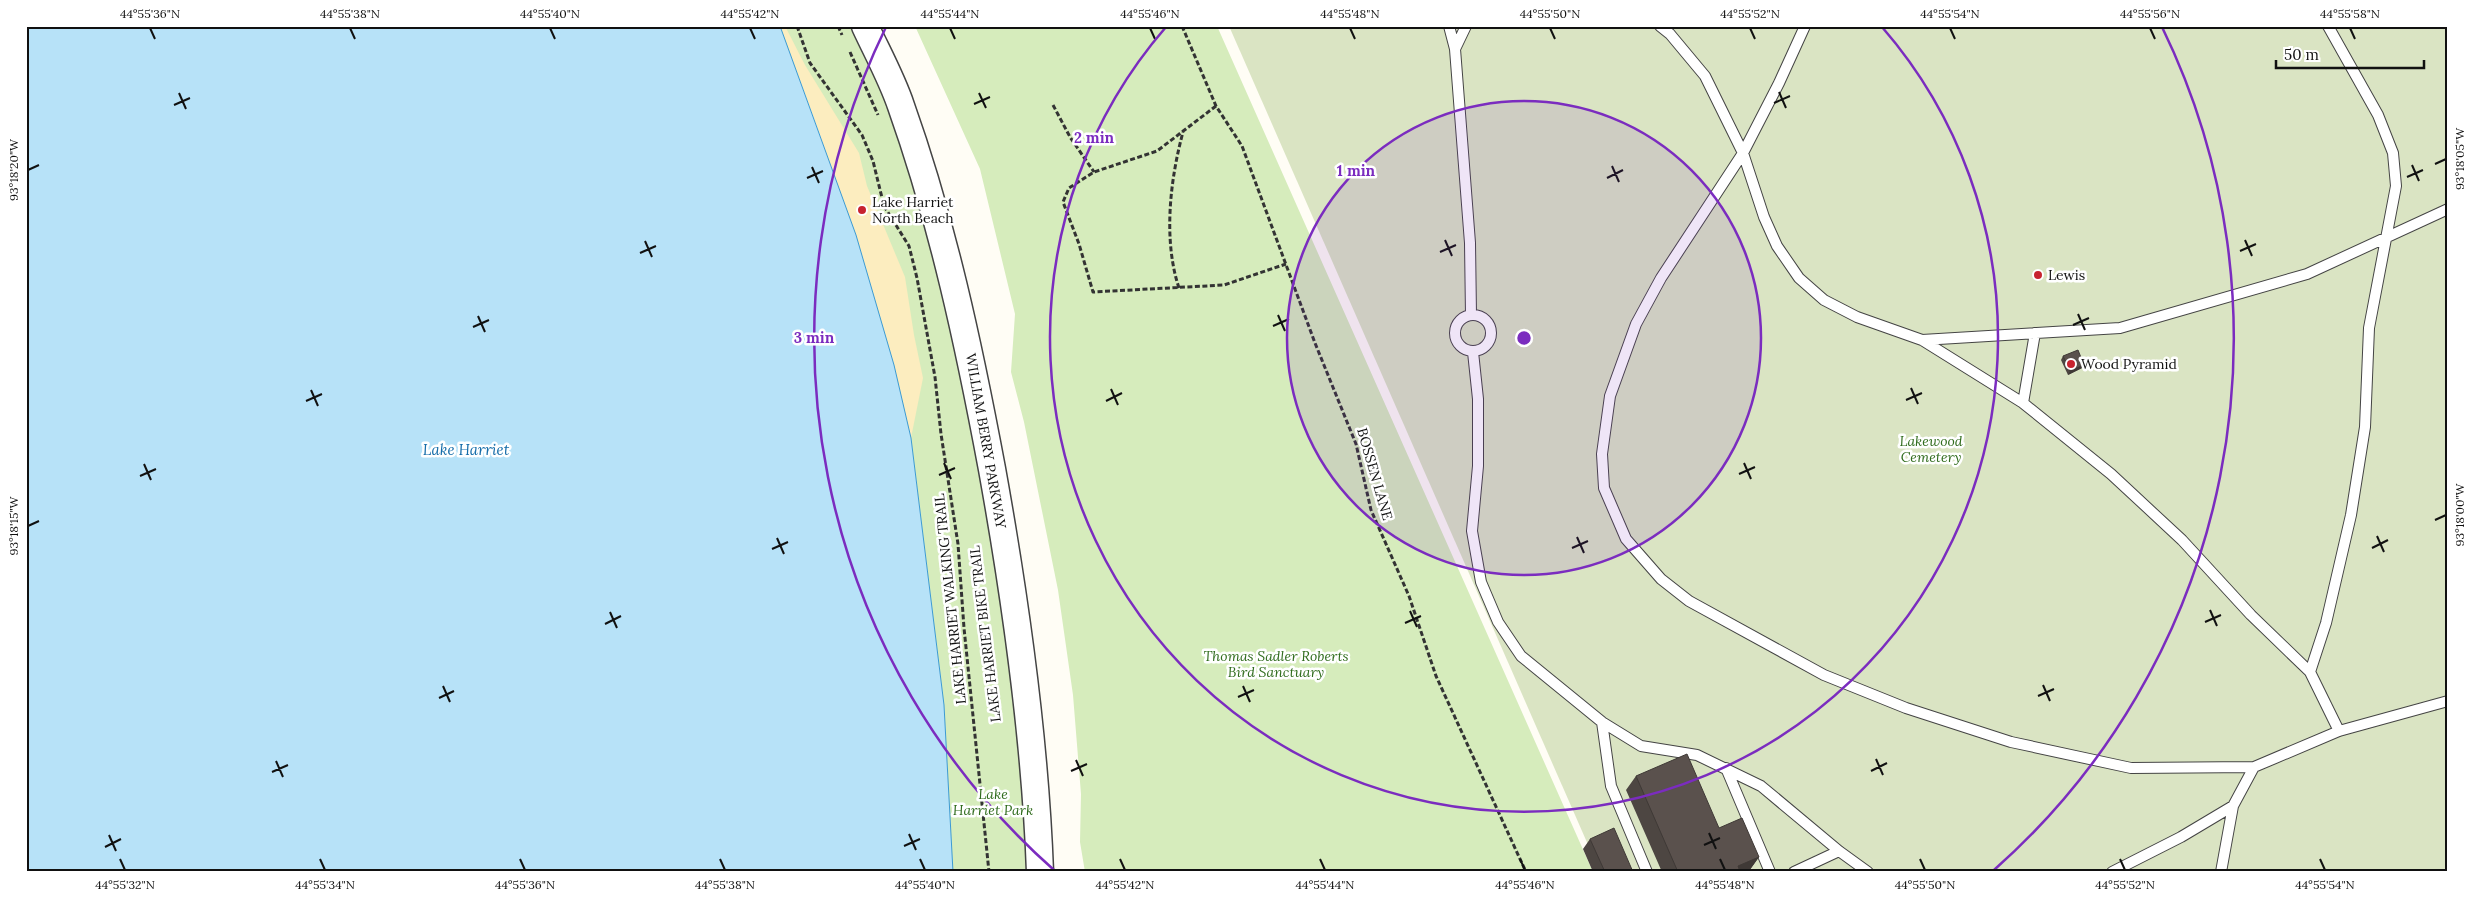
<svg xmlns="http://www.w3.org/2000/svg" width="2474" height="898" viewBox="0 0 2474 898" font-family="Lora,serif">
  <style>
    .green { fill: #d6ecbc }
    .sand { fill: #fcedbf }
    .cemetery { fill: #dae4c3 }
    .water { fill: #b7e2f8; stroke: #3c9ad2 }
    .lines { fill: none; stroke-linecap: round; stroke-linejoin: round }
    .service-casing { stroke: #444; stroke-width: 12 }
    .tertiary-casing { stroke: #444; stroke-width: 29 }
    .path { stroke: #333; stroke-width: 3; stroke-dasharray: 5 2.5; stroke-linecap: butt }
    .service { stroke: #fff; stroke-width: 10 }
    .tertiary { stroke: #fff; stroke-width: 26 }
    .wall { fill: #4d4642 }
    .shaded-wall { fill: #3f3936 }
    .building { fill: #5a514d; stroke: #3f3936 }
    .ticks { fill: none; stroke: #111; stroke-width: 2 }
    .ring { fill: none; stroke: #7b2cbf; stroke-width: 2.5 }
    .poi-dot { fill: #c7232f; stroke: #fff; stroke-width: 2 }
    .labels { text-anchor: middle; dominant-baseline: central; stroke-width: 5; stroke-linejoin: round; paint-order: stroke }
    .poi-label { font-size: 14px; fill: #111; stroke: #fff; text-anchor: start }
    .street-label { font-size: 14px; fill: #111; stroke: #fff }
    .park-label { font-size: 14px; font-style: italic; fill: #306c1d; stroke: #fff }
    .water-label { font-size: 15px; font-style: italic; fill: #146ca9; stroke: #fff }
    .centre { fill: #7b2cbf; stroke: #fff; stroke-width: 2.5 }
    .ring-label { font-size: 15px; text-anchor: middle; font-weight: bold; fill: #7b2cbf; stroke: #fff; stroke-width: 5; stroke-linejoin: round; paint-order: stroke }
    .neatline { fill: none; stroke: #111; stroke-width: 2 }
    .ticks-label { font-size: 12px; text-anchor: middle; fill: #111 }
  </style>
  <rect width="100%" height="100%" fill="#fffdf5"/>
  <path class="green" d="M 780,26 L 865,26 L 971,357 L 1040,872 L 953,872 L 944,705 L 911,438 L 894,365 L 873,291 L 838,182 Z
    M 915,26 L 1217,26 L 1593,872 L 1085,872 L 1080,842 L 1081,794 L 1073,695 L 1058,590 L 1024,422 L 1011,372 L 1015,314 L 980,169 Z"/>
  <path class="sand" d="M 780,26 L 785,26 L 805,65 L 859,153 L 867,186 L 905,277 L 914,335 L 923,378 L 911,438 C 878,297 831,161 780,26 Z"/>
  <path class="cemetery" d="M 1229,26 L 2448,26 L 2448,872 L 1600,872 Z"/>
  <path class="water" d="M 26,26 L 780,26 L 856,235 L 894,365 L 911,438 L 944,705 L 953,872 L 26,872 Z"/>
  <g class="lines">
    <defs>
      <path id="service" d="M 1449,26 L 1455,49 L 1470,243 L 1471,315
        M 1660,26 L 1670,34 L 1705,76 L 1743,153 L 1764,217 L 1777,246 L 1799,278 L 1824,300 L 1857,317 L 1922,340 L 2023,403 L 2111,474 L 2182,540 L 2251,615 L 2310,672 L 2339,731
        M 1805,26 L 1779,83 L 1743,153 L 1661,278 L 1636,324 L 1610,396 L 1602,454 L 1604,488 L 1626,539 L 1661,579 L 1689,601 L 1824,675 L 1906,708 L 2011,742 L 2131,768 L 2254,767 L 2339,731 L 2448,701
        M 1455,49 L 1466,26
        M1455 333a18 18 0 1 1 36 0a18 18 0 1 1-36 0Z
        M 1922,340 L 2120,328 L 2307,274 L 2448,209
        M 1473,352 L 1478,399 L 1478,466 L 1472,531 L 1481,582 L 1498,622 L 1521,656 L 1602,722 L 1641,746 L 1697,755 L 1761,786 L 1839,851 L 1868,872
        M 2023,403 L 2035,333
        M 2310,672 L 2326,623 L 2351,515 L 2365,427 L 2369,328 L 2396,186 L 2393,153 L 2378,115 L 2328,26
        M 1602,722 L 1611,786 L 1647,872
        M 1726,768 L 1770,872
        M 1794,872 L 1839,851
        M 2112,872 L 2181,837 L 2233,806
        M 2221,872 L 2233,806 L 2254,767"/>
      <path id="tertiary" d="M 865,26 C 877,52 892,79 901,106 C 943,224 969,346 992,469 C 1016,602 1035,736 1040,872"/>
    </defs>
    <use href="#service" class="service-casing"/>
    <use href="#tertiary" class="tertiary-casing"/>
    <path class="path" d="M 797,26 L 810,63 L 862,135 L 873,161 L 884,206 L 909,246 L 917,278 L 935,377 L 941,434 L 958,544 L 964,628 L 989,872
      M 838,26 L 842,35
      M 1182,26 L 1216,106 L 1242,146 L 1315,343 L 1356,444 L 1371,510 L 1409,596 L 1436,676 L 1526,872
      M 850,52 L 878,115
      M 1053,105 L 1070,137 L 1094,172
      M 1216,106 L 1157,151 L 1094,172 L 1069,188 L 1063,202 L 1079,244 L 1093,292 L 1224,285 L 1286,264
      M 1179,288 C 1163,240 1170,180 1183,132"/>
    <use href="#service" class="service"/>
    <use href="#tertiary" class="tertiary"/>
  </g>
  <path class="wall" d="M 2063,356 L 2084,365 L 2082,368 L 2068,375 L 2061,360 Z
    M 1636,776 L 1719,828 L 1759,857 L 1749,871 L 1746,872 L 1662,872 L 1626,790 Z
    M 1590,839 L 1633,872 L 1593,872 L 1583,849 Z"/>
  <path class="shaded-wall" d="M 2084,365 L 2082,368 L 2068,375 L 2070,371 Z
    M 1759,857 L 1749,871 L 1746,872 L 1734,872 L 1738,866 Z"/>
  <path class="building" d="M 2078,350 L 2084,365 L 2070,371 L 2063,356 Z
    M 1687,754 L 1719,828 L 1742,818 L 1759,857 L 1738,866 L 1740,872 L 1678,872 L 1636,776 Z
    M 1614,828 L 1633,872 L 1605,872 L 1590,839 Z"/>
  <path class="ticks" d="M 150,28 L 155,39M 350,28 L 355,39M 550,28 L 555,39M 750,28 L 755,39M 950,28 L 955,39M 1150,28 L 1155,39M 1350,28 L 1355,39M 1550,28 L 1555,39M 1750,28 L 1755,39M 1950,28 L 1955,39M 2150,28 L 2155,39M 2350,28 L 2355,39M 1779,92 L 1786,108M 179,93 L 186,109M 979,93 L 986,108M 1774,103 L 1790,96M 974,104 L 990,97M 174,105 L 190,98M 2435,164 L 2446,159M 2412,165 L 2419,181M 1612,166 L 1619,182M 812,167 L 819,183M 28,170 L 39,165M 2407,177 L 2423,170M 807,178 L 823,171M 1607,178 L 1623,170M 1445,240 L 1452,256M 2245,240 L 2252,256M 645,241 L 652,257M 2240,251 L 2256,244M 1440,252 L 1456,245M 640,253 L 656,246M 2078,314 L 2085,330M 1278,315 L 1285,331M 478,316 L 485,332M 2073,325 L 2089,318M 1273,326 L 1289,319M 473,327 L 489,320M 1911,388 L 1918,404M 1111,389 L 1118,405M 311,390 L 318,406M 1906,400 L 1922,393M 306,401 L 322,394M 1106,401 L 1122,393M 944,463 L 951,479M 1744,463 L 1751,479M 144,464 L 151,480M 1739,474 L 1755,467M 939,475 L 955,468M 140,476 L 156,469M 2435,520 L 2446,515M 28,526 L 39,521M 2377,536 L 2384,552M 1577,537 L 1584,553M 777,538 L 784,554M 1572,548 L 1588,541M 2372,548 L 2388,540M 772,549 L 788,542M 2210,610 L 2217,626M 1410,611 L 1417,627M 610,612 L 617,628M 2205,622 L 2221,615M 1405,623 L 1421,616M 605,624 L 621,616M 2043,685 L 2050,701M 443,686 L 450,702M 1243,686 L 1250,702M 2038,696 L 2054,689M 1238,697 L 1254,690M 439,698 L 454,691M 1876,759 L 1883,775M 1076,760 L 1083,776M 276,761 L 283,777M 1071,771 L 1087,764M 1871,771 L 1887,763M 272,772 L 288,765M 1709,833 L 1716,849M 909,834 L 916,850M 109,835 L 116,851M 1704,845 L 1720,838M 904,846 L 920,839M 105,847 L 121,839M 120,859 L 125,870M 320,859 L 325,870M 520,859 L 525,870M 720,859 L 725,870M 920,859 L 925,870M 1120,859 L 1125,870M 1320,859 L 1325,870M 1520,859 L 1525,870M 1720,859 L 1725,870M 1920,859 L 1925,870M 2120,859 L 2125,870M 2320,859 L 2325,870"/>
  <circle cx="1524" cy="338" r="237" fill="#7b2cbf" fill-opacity=".12"/>
  <g class="ring">
    <circle cx="1524" cy="338" r="237"/>
    <path d="M1882 27A474 474 0 1 1 1166 27"/>
    <path d="M1054 870A710 710 0 0 1 886 27M2162 27A710 710 0 0 1 1994 870"/>
  </g>
  <g class="poi-dot">
    <circle cx="862" cy="210" r="5"/>
    <circle cx="2038" cy="275" r="5"/>
    <circle cx="2071" cy="364" r="5"/>
  </g>
  <g class="labels">
    <g class="poi-label">
      <text x="872" y="202">Lake Harriet<tspan x="872" dy="16">North Beach</tspan></text>
      <text x="2048" y="275">Lewis</text>
      <text x="2081" y="364">Wood Pyramid</text>
    </g>
    <g class="street-label">
      <text transform="translate(986 441) rotate(80)">WILLIAM BERRY PARKWAY</text>
      <text transform="translate(1375 474) rotate(74)">BOSSEN LANE</text>
      <text transform="translate(950 599) rotate(-96)">LAKE HARRIET WALKING TRAIL</text>
      <text transform="translate(985 634) rotate(-97)">LAKE HARRIET BIKE TRAIL</text>
    </g>
    <g class="park-label">
      <text x="1931" y="441">Lakewood<tspan x="1931" dy="16">Cemetery</tspan></text>
      <text x="1276" y="656">Thomas Sadler Roberts<tspan x="1276" dy="16">Bird Sanctuary</tspan></text>
      <text x="993" y="794">Lake<tspan x="993" dy="16">Harriet Park</tspan></text>
    </g>
    <g class="water-label">
      <text x="466" y="449">Lake Harriet</text>
    </g>
  </g>
  <circle cx="1524" cy="338" r="8" class="centre"/>
  <g class="ring-label">
    <text x="1094" y="143">2 min</text>
    <text x="1356" y="176">1 min</text>
    <text x="814" y="343">3 min</text>
  </g>
  <rect width="2474" height="898" fill="none" stroke="#ffffff" stroke-width="55"/>
  <path d="M2276 60v8h148v-8" fill="none" stroke="#111111" stroke-width="2.5"/>
  <text x="2284" y="60" font-size="15" fill="#111111" stroke="#ffffff" stroke-width="4" paint-order="stroke">50 m</text>
  <rect x="28" y="28" width="2418" height="842" class="neatline"/>
  <g class="ticks-label">
    <text x="150" y="18">44°55'36"N</text>
    <text x="350" y="18">44°55'38"N</text>
    <text x="550" y="18">44°55'40"N</text>
    <text x="750" y="18">44°55'42"N</text>
    <text x="950" y="18">44°55'44"N</text>
    <text x="1150" y="18">44°55'46"N</text>
    <text x="1350" y="18">44°55'48"N</text>
    <text x="1550" y="18">44°55'50"N</text>
    <text x="1750" y="18">44°55'52"N</text>
    <text x="1950" y="18">44°55'54"N</text>
    <text x="2150" y="18">44°55'56"N</text>
    <text x="2350" y="18">44°55'58"N</text>
    <text transform="translate(2460 159) rotate(-90)" y="4">93°18'05"W</text>
    <text transform="translate(14 170) rotate(-90)" y="4">93°18'20"W</text>
    <text transform="translate(2460 515) rotate(-90)" y="4">93°18'00"W</text>
    <text transform="translate(14 526) rotate(-90)" y="4">93°18'15"W</text>
    <text x="125" y="889">44°55'32"N</text>
    <text x="325" y="889">44°55'34"N</text>
    <text x="525" y="889">44°55'36"N</text>
    <text x="725" y="889">44°55'38"N</text>
    <text x="925" y="889">44°55'40"N</text>
    <text x="1125" y="889">44°55'42"N</text>
    <text x="1325" y="889">44°55'44"N</text>
    <text x="1525" y="889">44°55'46"N</text>
    <text x="1725" y="889">44°55'48"N</text>
    <text x="1925" y="889">44°55'50"N</text>
    <text x="2125" y="889">44°55'52"N</text>
    <text x="2325" y="889">44°55'54"N</text>
  </g>
</svg>
